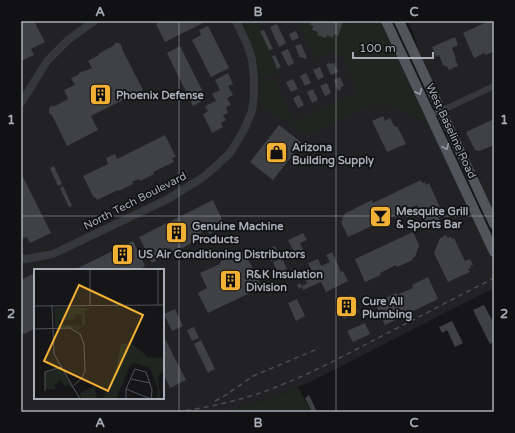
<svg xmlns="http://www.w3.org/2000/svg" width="515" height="433" viewBox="0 0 515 433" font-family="'Varela Round',sans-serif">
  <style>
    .built { fill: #222225; fill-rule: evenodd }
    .green { fill: #1e261f }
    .building { fill: #404145 }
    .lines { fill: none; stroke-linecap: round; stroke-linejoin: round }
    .minor { stroke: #37383d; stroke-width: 6 }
    .tertiary { stroke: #37383d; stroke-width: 8 }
    .primary { stroke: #53555c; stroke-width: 10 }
    .rail { stroke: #4a4c52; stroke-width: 1.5; stroke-dasharray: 5 4; stroke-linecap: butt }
    .oneway { stroke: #979ba6 }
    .grid { fill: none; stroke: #a8adb8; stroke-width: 1; stroke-opacity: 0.55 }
    .labels { text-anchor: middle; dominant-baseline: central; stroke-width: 3.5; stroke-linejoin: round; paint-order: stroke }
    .poi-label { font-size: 11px; font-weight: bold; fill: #a8adb8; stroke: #111113; text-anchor: start }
    .street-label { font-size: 11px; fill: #a8adb8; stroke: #111113 }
    .inset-road { fill: none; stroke: #505258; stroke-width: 1 }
    .view { fill: #f2b134; fill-opacity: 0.15; stroke: #f2b134; stroke-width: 2 }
    .inset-edge { fill: none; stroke: #a8adb8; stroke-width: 2 }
    .neatline { fill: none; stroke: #a8adb8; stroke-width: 1.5 }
    .grid-label { font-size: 13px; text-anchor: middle; font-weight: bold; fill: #a8adb8 }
  </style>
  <rect width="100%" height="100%" fill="#161618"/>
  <path class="built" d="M 21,21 L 381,21 L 494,261 L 494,288 L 312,381 L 274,397 L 224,412 L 21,412 ZM 35,270 L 163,270 L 163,398 L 35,398 Z
    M 407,21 L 494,21 L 494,212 L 419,52 L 413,32 Z"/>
  <path class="green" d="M 241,21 L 256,21 L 280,73 L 264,76 L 259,74 L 249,36 Z
    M 297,21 L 312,21 L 310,25 L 313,26 L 318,32 L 318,35 L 325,38 L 327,35 L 333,38 L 334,34 L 338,36 L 343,22 L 346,23 L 347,21 L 379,21 L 425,117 L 419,120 L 417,116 L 381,102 L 379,106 L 372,104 L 307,135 L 259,104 L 260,81 L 278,80 L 279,82 L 276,84 L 293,122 L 358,93 L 343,55 L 339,56 L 338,54 L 332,49 L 330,52 L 315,58 Z
    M 298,387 L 311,412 L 224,412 L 274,397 Z"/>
  <path class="building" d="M 21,21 L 34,21 L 45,42 L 31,49 L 34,55 L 21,61 Z
    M 162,21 L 207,21 L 165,42 L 156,24 Z
    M 312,21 L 347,21 L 346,23 L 343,22 L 338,36 L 334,34 L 333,38 L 327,35 L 326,38 L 317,35 L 318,32 L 312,30 L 313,26 L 310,25 Z
    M 489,21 L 494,21 L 494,51 L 486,55 L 484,53 L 474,58 L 463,33 Z
    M 277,24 L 286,43 L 279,47 L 270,27 Z
    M 208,26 L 229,68 L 211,77 L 192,40 L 201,35 L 199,30 Z
    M 264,30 L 273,49 L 269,50 L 260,31 Z
    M 296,31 L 299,38 L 292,41 L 289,34 Z
    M 455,37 L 458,45 L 452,48 L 456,59 L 455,59 L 458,66 L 449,70 L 447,66 L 445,67 L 444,65 L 443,65 L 439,55 L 436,57 L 432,47 Z
    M 115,43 L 119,43 L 121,45 L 122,49 L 143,90 L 91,116 L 98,130 L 67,146 L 52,115 L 49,113 L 49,108 L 52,106 L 55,106 L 68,99 L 64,90 L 75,85 L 71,78 L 78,75 L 80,72 L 85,71 L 92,68 L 88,61 L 99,55 L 98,54 L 113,46 Z
    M 301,44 L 307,58 L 304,59 L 303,57 L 300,58 L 295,46 Z
    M 180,46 L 204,94 L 199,96 L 202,101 L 193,106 L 167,53 Z
    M 288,49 L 294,63 L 288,66 L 281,52 Z
    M 275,55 L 281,67 L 277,69 L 272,56 Z
    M 330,63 L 330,64 L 334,63 L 338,72 L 331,75 L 326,64 Z
    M 320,67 L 324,77 L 318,80 L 313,70 Z
    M 228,73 L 233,84 L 228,86 L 233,95 L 227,98 L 231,105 L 226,107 L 228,113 L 223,115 L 226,120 L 221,123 L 223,127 L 212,133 L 203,114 L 208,111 L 205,106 L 216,101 L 212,94 L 220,90 L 215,80 Z
    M 306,73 L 311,83 L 305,86 L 300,76 Z
    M 340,77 L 344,86 L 341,87 L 341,89 L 338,91 L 334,80 Z
    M 293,79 L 298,89 L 291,92 L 286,82 Z
    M 327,83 L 331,93 L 325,96 L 320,86 Z
    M 313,89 L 318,100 L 312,103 L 307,92 Z
    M 299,95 L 304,105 L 298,108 L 293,98 Z
    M 383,116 L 385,121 L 390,118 L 395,127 L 397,126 L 406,144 L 387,152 L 372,121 Z
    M 494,119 L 494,145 L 479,151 L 475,150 L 466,132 Z
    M 279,125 L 302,143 L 273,180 L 250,162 Z
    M 165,135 L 176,157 L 172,158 L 174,162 L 153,172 L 154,174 L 140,181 L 139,179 L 132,182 L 133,184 L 119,191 L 118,190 L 97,200 L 96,197 L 94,198 L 83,176 L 108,164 L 106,158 L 115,154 L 117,159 Z
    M 54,166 L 62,184 L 58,186 L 50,168 Z
    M 21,173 L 51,233 L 30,243 L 27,237 L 21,239 Z
    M 421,180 L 422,183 L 425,182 L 426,185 L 429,183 L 442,212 L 440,214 L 441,216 L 438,218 L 440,220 L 427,226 L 417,205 L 348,237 L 341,222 L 343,220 L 342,218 L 345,216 L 344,214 L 372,200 L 373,203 Z
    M 63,186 L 72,206 L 69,207 L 60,188 Z
    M 213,200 L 225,226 L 209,234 L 207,230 L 198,234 L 200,239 L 172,253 L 170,248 L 161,253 L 163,257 L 152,263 L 139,237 Z
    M 413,232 L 419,245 L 415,257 L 412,258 L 413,260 L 397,267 L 396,265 L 380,273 L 381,275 L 365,282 L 355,259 Z
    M 303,233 L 307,240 L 300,243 L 303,250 L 295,254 L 288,240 Z
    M 446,235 L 448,238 L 451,237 L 452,239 L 454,238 L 465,261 L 470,259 L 473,265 L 470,266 L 471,268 L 468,269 L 470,272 L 448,282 L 434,253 L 440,238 Z
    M 133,241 L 145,266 L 138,270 L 74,270 Z
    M 275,246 L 280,257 L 271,261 L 266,251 Z
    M 244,251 L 262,287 L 208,313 L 198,293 L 207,288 L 200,273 L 220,264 L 220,262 Z
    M 332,252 L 341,272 L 343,271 L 348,281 L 326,292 L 321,282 L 303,290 L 302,287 L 299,289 L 297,285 L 300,283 L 302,286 L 307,283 L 303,275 L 312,271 L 308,263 L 318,259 L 321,266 L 330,262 L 326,255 Z
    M 282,258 L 287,269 L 278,273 L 273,262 Z
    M 35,273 L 35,329 L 26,333 L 24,334 L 21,332 L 21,280 Z
    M 428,277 L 438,299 L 385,325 L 375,303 L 396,293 L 397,295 L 413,288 L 412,285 Z
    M 351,295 L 359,312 L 344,319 L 335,302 Z
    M 297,299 L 305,316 L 296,321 L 288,303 Z
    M 484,305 L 494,324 L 494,342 L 490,344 L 473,310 Z
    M 175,309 L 183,326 L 172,331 L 164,314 Z
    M 452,321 L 463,343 L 455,347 L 447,330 L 442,333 L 439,327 Z
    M 365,323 L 370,334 L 353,342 L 347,331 Z
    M 194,327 L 199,338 L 192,341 L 187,330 Z
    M 163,335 L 186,380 L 170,388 L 163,373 Z
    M 201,340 L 215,369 L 208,373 L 194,344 Z
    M 309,395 L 317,412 L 312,412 L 305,398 Z"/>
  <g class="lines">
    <path class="minor" d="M 430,115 L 441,111 L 494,86"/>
    <path class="tertiary" d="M 21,103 L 47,61 L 68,40 L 94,21
      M 21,258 L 26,259 L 53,254 L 168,199 L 202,178 L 214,168 L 230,153 L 244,130 L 252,111 L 254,96 L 254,79 L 252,60 L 247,44 L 236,21"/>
    <path class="primary" d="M 386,21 L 494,252
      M 399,21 L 494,224"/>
    <path class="rail" d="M 215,401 L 223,397 L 253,376 L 315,350
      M 177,412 C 203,408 229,403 254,395 C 297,381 338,359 378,338 C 417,318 455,298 494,278
      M 493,412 L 494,410"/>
  </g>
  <defs><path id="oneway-chevron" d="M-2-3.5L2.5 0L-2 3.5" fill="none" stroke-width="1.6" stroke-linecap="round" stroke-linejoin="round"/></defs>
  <g class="oneway">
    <use href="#oneway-chevron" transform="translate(419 92) rotate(64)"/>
    <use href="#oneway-chevron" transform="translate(446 147) rotate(65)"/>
  </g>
  <path class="grid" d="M 179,21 L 179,412M 336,21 L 336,412M 21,216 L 494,216"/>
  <defs>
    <symbol id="building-square" viewBox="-11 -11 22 22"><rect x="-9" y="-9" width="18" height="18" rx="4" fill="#f2b134" stroke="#111113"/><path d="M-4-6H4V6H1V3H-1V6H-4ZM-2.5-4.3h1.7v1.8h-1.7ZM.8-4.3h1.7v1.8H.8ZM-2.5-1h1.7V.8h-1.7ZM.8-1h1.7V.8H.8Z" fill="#111"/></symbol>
    <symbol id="shop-square" viewBox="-11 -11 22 22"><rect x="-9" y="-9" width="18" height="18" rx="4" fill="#f2b134" stroke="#111113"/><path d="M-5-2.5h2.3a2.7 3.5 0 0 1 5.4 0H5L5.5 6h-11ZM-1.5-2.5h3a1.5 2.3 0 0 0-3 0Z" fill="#111"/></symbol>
    <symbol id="bar-square" viewBox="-11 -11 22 22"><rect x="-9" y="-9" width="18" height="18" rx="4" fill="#f2b134" stroke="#111113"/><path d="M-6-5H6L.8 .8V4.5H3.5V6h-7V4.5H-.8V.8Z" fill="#111"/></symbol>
  </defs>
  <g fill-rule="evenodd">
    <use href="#building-square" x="88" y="82" width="25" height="25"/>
    <use href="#shop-square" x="264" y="140" width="25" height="25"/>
    <use href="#bar-square" x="368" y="204" width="25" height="25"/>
    <use href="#building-square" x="164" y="220" width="25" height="25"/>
    <use href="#building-square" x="110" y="242" width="25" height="25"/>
    <use href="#building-square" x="218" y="268" width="25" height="25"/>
    <use href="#building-square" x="334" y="294" width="25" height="25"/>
  </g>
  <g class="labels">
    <g class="poi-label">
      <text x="116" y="95">Phoenix Defense</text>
      <text x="292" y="147">Arizona<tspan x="292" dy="13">Building Supply</tspan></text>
      <text x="396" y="211">Mesquite Grill<tspan x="396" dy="13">&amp; Sports Bar</tspan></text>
      <text x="192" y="226">Genuine Machine<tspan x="192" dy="13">Products</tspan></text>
      <text x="138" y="254">US Air Conditioning Distributors</text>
      <text x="246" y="274">R&amp;K Insulation<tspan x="246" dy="13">Division</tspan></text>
      <text x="362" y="301">Cure All<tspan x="362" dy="13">Plumbing</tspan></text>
    </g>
    <g class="street-label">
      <text transform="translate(451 131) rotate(65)">West Baseline Road</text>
      <text transform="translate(135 201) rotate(-27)">North Tech Boulevard</text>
    </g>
  </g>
  <g transform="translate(34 269)">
    <rect width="130" height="130" fill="#161618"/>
    <path d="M 20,38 L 56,39 L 51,43 L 51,56 L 43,61 L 40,59 L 41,57 L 48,57 L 48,46 L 42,45 L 40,50 L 25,52 L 26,56 L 40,56 L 39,59 L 21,58 ZM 97,74 L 114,88 L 130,89 L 130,101 L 124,108 L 126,130 L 123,130 L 124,119 L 116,99 L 100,94 L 96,97 L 82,130 L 69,130 L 82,100 L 87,75 ZM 27,98 L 42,122 L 45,130 L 41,122 L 34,116 L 31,118 L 27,111 L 20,116 L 22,120 L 11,120 L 11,103 ZM 61,117 L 63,130 L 47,130 L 46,124 Z" fill="#1e261f"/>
    <path class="inset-road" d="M 124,0 L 124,36M 18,36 L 20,85 L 46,130M 56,36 L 56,0M 0,37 L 130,36M 0,60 L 36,59 L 46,65 L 50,75 L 51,102 L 48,109 L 40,116M 97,110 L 116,114M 92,120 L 117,130M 11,122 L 11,103 L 28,98M 92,130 L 92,120 L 101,100 L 112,103 L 118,121 L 117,130"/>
    <path class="view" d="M 45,16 L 109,46 L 74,122 L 10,92 Z"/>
    <rect width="130" height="130" class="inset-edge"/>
  </g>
  <rect width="515" height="433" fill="none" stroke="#111113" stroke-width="44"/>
  <path d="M353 52v6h80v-6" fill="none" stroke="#a8adb8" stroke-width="2"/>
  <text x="359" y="52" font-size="12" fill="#a8adb8" stroke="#111113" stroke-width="3" paint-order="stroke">100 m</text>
  <rect x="22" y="22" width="471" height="389" class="neatline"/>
  <g class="grid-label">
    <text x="100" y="16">A</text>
    <text x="258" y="16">B</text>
    <text x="414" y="16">C</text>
    <text x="11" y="124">1</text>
    <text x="504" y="124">1</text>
    <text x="11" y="318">2</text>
    <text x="504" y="318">2</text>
    <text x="100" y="427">A</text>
    <text x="258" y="427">B</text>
    <text x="414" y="427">C</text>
  </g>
</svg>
